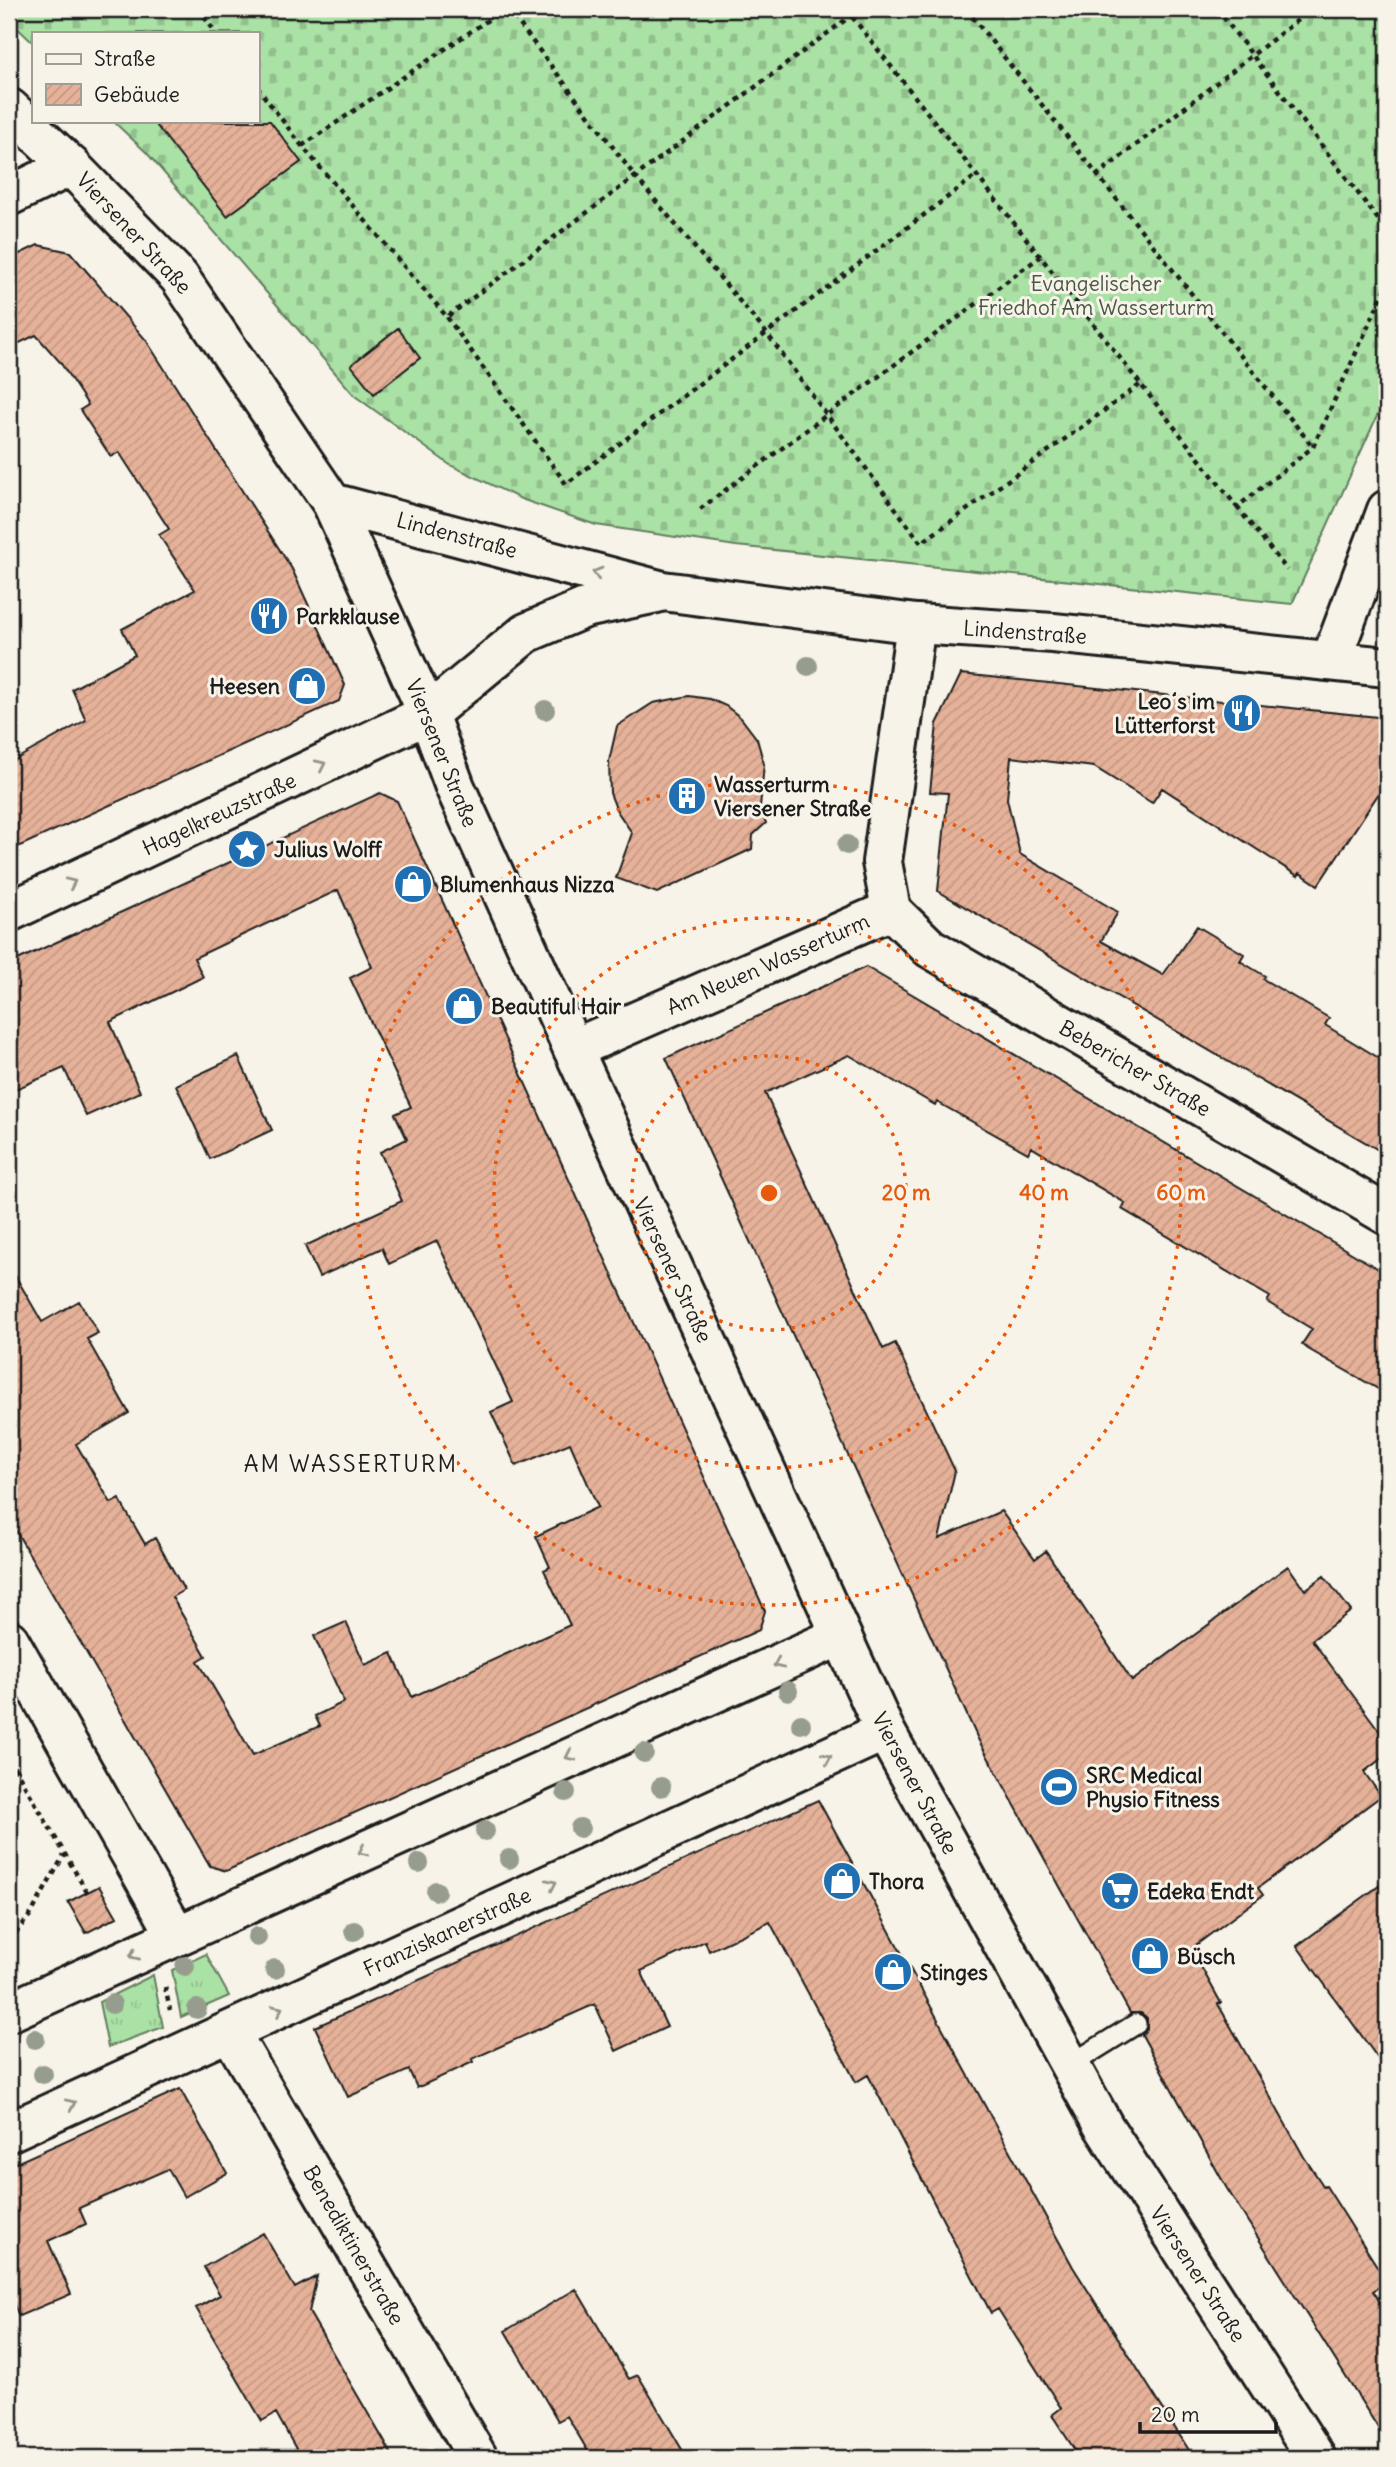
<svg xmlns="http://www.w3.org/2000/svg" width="1396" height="2467" viewBox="0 0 1396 2467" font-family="Delius,sans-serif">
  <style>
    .grass { fill: url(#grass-tufts); stroke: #637e60; stroke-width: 2 }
    .cemetery { fill: url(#cemetery-stones); stroke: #637e60; stroke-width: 2 }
    .building { fill: url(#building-hatch); stroke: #1c1c1c; stroke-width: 2 }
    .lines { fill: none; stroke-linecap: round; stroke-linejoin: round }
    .lane-casing { stroke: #1c1c1c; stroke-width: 24 }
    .street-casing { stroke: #1c1c1c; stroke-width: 44 }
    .secondary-casing { stroke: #1c1c1c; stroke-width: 44 }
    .path { stroke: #1c1c1c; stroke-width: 4.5; stroke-dasharray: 5 5; stroke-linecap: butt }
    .lane { stroke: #f7f3e8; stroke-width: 19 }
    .street { stroke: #f7f3e8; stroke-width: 38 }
    .secondary { stroke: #f7f3e8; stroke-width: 38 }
    .tree { fill: #969d8e }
    .oneway { stroke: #94928c }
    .ring { fill: none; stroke: #e8590c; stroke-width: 3.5; stroke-dasharray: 3.5 7 }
    .labels { text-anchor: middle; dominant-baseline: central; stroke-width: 6; stroke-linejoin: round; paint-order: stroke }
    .street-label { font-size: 21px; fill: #1c1c1c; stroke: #f7f3e8 }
    .park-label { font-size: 21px; fill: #475745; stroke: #f7f3e8 }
    .poi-label { font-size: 21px; font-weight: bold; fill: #1c1c1c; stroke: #f7f3e8; text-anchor: start }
    .neighbourhood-label { font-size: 23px; letter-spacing: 2px; fill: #1c1c1c; stroke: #f7f3e8 }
    .centre { fill: #e8590c; stroke: #f7f3e8; stroke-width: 3.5 }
    .ring-label { font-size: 21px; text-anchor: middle; font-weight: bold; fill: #e8590c; stroke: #f7f3e8; stroke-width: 6; stroke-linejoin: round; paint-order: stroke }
  </style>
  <defs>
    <pattern id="grass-tufts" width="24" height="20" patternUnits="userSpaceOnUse" patternTransform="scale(1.75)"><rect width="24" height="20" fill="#aae1a5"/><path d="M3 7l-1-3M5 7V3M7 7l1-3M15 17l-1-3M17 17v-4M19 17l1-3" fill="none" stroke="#92c08d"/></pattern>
    <pattern id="cemetery-stones" width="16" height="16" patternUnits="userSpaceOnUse" patternTransform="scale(1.75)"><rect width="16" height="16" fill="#aae1a5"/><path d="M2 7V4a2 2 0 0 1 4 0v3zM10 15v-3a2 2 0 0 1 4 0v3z" fill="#92c08d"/></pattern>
    <pattern id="building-hatch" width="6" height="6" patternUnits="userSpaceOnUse" patternTransform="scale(1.75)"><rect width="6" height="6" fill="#e6b199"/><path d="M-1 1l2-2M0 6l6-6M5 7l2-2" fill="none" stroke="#c59883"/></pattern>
  </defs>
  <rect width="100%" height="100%" fill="#f7f3e8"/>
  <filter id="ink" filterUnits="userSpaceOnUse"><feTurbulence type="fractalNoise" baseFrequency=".0143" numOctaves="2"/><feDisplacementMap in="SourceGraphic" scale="14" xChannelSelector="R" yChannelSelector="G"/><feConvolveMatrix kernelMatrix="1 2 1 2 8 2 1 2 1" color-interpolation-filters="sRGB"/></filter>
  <g filter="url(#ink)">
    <path class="grass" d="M 206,1954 L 229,1996 L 181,2017 L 172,1970 Z
      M 153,1975 L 163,2027 L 108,2047 L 99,2002 Z"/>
    <path class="cemetery" d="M 9,9 L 1387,9 L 1387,394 L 1292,604 L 736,546 L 596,525 L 521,499 L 450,465 L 355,396 L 147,153 L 113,121 L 257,121 L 257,33 L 33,33 L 33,43 L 9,20 Z"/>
    <path class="building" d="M 153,121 L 270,121 L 301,162 L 227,216 Z
      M 38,245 L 70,252 L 146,340 L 292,569 L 345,685 L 339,701 L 9,851 L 9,763 L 86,720 L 72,689 L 135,655 L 122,629 L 195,590 L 159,535 L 169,529 L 119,452 L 111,457 L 80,410 L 88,405 L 60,362 L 36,335 L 9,348 L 9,259 Z
      M 398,328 L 420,358 L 374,394 L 351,365 Z
      M 961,674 L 1387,718 L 1387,781 L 1318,885 L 1300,873 L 1298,876 L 1162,788 L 1152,803 L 1094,767 L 1011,757 L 1007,799 L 1020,854 L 1118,912 L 1101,941 L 1163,975 L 1197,926 L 1244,954 L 1240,961 L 1265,976 L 1263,979 L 1329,1018 L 1325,1025 L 1387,1063 L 1387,1155 L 938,891 L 948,793 L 930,792 L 937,724 Z
      M 689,696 L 710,699 L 726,706 L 741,718 L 757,739 L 764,764 L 760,807 L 766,823 L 753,835 L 752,849 L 657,893 L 616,878 L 632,833 L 617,811 L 610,793 L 609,761 L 617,726 L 653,703 Z
      M 380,793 L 397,801 L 765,1611 L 759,1630 L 226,1871 L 210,1866 L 9,1519 L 9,1265 L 42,1322 L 79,1301 L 98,1333 L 87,1339 L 129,1413 L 76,1444 L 111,1503 L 119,1499 L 145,1544 L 155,1538 L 184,1590 L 172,1597 L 206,1656 L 198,1661 L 253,1755 L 320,1726 L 315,1716 L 344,1702 L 314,1636 L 346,1622 L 365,1665 L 392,1653 L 412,1697 L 570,1625 L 544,1570 L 550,1567 L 536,1536 L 598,1507 L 570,1443 L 516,1466 L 491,1412 L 513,1402 L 437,1241 L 389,1264 L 382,1248 L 319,1277 L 305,1246 L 402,1201 L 380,1152 L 407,1139 L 395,1114 L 411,1107 L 350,978 L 372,967 L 338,890 L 194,958 L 203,977 L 110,1022 L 140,1092 L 86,1116 L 64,1068 L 9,1092 L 9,964 Z
      M 866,967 L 1387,1274 L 1387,1394 L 1308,1349 L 1302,1344 L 1312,1329 L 1267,1302 L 1270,1297 L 1122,1209 L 1125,1203 L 1031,1147 L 1028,1153 L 937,1102 L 935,1105 L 849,1055 L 765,1093 L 883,1349 L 895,1343 L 955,1471 L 939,1539 L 1001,1511 L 1035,1559 L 1046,1551 L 1132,1681 L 1288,1566 L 1305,1590 L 1324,1576 L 1351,1611 L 1312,1640 L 1387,1741 L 1387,1754 L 1364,1772 L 1381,1796 L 1258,1888 L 1263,1895 L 1196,1945 L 1199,1951 L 1194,1954 L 1221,2003 L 1218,2004 L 1304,2157 L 1324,2187 L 1326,2186 L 1387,2282 L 1373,2291 L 1387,2312 L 1387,2442 L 1226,2187 L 1142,2035 L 1147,2029 L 1147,2018 L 1141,2013 L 1130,2013 L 978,1739 L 666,1058 Z
      M 238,1056 L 272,1130 L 210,1159 L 176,1085 Z
      M 818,1800 L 1073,2267 L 1194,2458 L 1080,2458 L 1052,2415 L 1061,2408 L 998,2309 L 991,2313 L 868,2075 L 856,2082 L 770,1922 L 709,1951 L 705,1941 L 641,1971 L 667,2027 L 616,2051 L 595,2004 L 472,2059 L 473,2062 L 417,2088 L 409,2070 L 348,2097 L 315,2027 Z
      M 1387,1880 L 1387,2071 L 1297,1946 Z
      M 99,1886 L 117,1917 L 86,1933 L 68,1902 Z
      M 180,2089 L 227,2173 L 184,2197 L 168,2169 L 79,2208 L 86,2224 L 48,2241 L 71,2294 L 19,2316 L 9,2294 L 9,2154 L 14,2164 Z
      M 263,2233 L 295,2288 L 317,2276 L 309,2312 L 394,2458 L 301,2458 L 276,2413 L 262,2421 L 252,2404 L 196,2308 L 220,2295 L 204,2267 Z
      M 576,2289 L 629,2379 L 638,2375 L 687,2458 L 592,2458 L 567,2416 L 558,2421 L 505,2331 Z"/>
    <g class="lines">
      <defs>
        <path id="lane" d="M 1070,2065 L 1136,2024"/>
        <path id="street" d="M 9,196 L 71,166
          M 1331,660 L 1387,510
          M 891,910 L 930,948 L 1387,1215
          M 891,910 L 882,862 L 916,624
          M 9,912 L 428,714
          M 573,1049 L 891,910
          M 9,1640 L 177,1936
          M 9,2012 L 840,1636
          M 230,2032 L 478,2458
          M 9,2132 L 885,1731"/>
        <path id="secondary" d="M 9,108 L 71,166 L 179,277 L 332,503 L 428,714 L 455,787 L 573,1049 L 885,1731 L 1104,2127 L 1316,2458
          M 332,503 L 663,591 L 916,624 L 1053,633 L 1387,667
          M 428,714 L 526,633 L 585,608 L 657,593"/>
      </defs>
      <use href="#lane" class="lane-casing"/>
      <use href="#street" class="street-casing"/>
      <use href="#secondary" class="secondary-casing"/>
      <path class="path" d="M 198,9 L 216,33
        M 508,9 L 634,175 L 768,335 L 921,543 L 1141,384
        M 846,9 L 1237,507 L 1313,447 L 1387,285
        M 966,9 L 1313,447
        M 1217,9 L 1387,231
        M 257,87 L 302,146 L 447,317 L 860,9
        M 302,146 L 504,9
        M 1096,176 L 1312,9
        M 447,317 L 566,484 L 977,175
        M 1237,507 L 1287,570
        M 700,509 L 1041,256
        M 9,1758 L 87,1892
        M 9,1941 L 31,1914 L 64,1855
        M 165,1987 L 170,2010"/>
      <use href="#lane" class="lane"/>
      <use href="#street" class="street"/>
      <use href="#secondary" class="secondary"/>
    </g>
    <g class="tree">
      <circle cx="808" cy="666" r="10"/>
      <circle cx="545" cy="710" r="10"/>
      <circle cx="847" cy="845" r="10"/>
      <circle cx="788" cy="1691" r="10"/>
      <circle cx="801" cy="1724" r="10"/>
      <circle cx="644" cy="1753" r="10"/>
      <circle cx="661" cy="1787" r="10"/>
      <circle cx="566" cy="1792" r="10"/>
      <circle cx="580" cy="1828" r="10"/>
      <circle cx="485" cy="1831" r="10"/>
      <circle cx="509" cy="1859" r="10"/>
      <circle cx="419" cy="1863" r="10"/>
      <circle cx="436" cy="1891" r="10"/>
      <circle cx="354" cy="1931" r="10"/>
      <circle cx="257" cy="1937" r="10"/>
      <circle cx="185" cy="1966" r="10"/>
      <circle cx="275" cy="1969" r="10"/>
      <circle cx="112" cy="2004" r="10"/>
      <circle cx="197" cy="2009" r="10"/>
      <circle cx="35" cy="2039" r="10"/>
      <circle cx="43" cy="2074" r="10"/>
    </g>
    <defs><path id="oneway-chevron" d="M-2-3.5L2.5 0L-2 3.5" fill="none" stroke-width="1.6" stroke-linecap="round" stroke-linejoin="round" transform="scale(1.75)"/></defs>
    <g class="oneway">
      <use href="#oneway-chevron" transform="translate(597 573) rotate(-164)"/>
      <use href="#oneway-chevron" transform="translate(321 765) rotate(-25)"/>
      <use href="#oneway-chevron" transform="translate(71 883) rotate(-25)"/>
      <use href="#oneway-chevron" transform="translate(778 1664) rotate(156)"/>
      <use href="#oneway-chevron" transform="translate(570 1756) rotate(155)"/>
      <use href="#oneway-chevron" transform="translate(827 1758) rotate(-24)"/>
      <use href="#oneway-chevron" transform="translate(363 1851) rotate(155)"/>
      <use href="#oneway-chevron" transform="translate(552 1884) rotate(-25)"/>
      <use href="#oneway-chevron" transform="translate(134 1955) rotate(156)"/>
      <use href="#oneway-chevron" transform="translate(278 2010) rotate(-25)"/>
      <use href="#oneway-chevron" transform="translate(71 2104) rotate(-24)"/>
    </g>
  </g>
  <g class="ring">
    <circle cx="769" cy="1193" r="137"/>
    <circle cx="769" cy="1193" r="275"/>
    <circle cx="769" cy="1193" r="412"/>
  </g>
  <defs>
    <symbol id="restaurant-disc" viewBox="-11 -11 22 22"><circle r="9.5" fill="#1f6fb2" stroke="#f7f3e8"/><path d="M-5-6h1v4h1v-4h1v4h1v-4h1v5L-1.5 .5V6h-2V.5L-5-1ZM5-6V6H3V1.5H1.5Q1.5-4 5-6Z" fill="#fff"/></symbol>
    <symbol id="shop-disc" viewBox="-11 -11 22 22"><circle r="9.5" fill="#1f6fb2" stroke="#f7f3e8"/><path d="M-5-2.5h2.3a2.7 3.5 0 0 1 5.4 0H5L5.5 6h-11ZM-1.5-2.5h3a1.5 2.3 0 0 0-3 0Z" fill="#fff"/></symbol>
    <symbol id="building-disc" viewBox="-11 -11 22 22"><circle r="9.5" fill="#1f6fb2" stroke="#f7f3e8"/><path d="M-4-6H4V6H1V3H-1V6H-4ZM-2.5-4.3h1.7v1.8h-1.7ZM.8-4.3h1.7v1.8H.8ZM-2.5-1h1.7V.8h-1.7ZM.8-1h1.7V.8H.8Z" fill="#fff"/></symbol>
    <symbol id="sight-disc" viewBox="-11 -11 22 22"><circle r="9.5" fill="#1f6fb2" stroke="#f7f3e8"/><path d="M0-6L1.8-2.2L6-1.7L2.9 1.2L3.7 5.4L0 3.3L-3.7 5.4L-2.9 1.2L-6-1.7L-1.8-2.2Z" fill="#fff"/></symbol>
    <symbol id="stadium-disc" viewBox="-11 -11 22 22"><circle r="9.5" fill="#1f6fb2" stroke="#f7f3e8"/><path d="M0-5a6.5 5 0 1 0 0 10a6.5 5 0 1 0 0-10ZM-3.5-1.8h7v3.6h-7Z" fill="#fff"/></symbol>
    <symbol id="supermarket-disc" viewBox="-11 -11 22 22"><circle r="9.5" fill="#1f6fb2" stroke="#f7f3e8"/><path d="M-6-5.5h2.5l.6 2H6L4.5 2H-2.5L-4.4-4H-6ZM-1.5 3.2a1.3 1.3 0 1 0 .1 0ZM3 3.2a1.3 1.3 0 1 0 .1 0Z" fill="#fff"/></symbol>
  </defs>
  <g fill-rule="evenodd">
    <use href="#restaurant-disc" x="247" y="594" width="44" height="44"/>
    <use href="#shop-disc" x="285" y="664" width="44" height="44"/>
    <use href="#restaurant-disc" x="1220" y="691" width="44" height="44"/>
    <use href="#building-disc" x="665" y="774" width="44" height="44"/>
    <use href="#sight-disc" x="225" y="827" width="44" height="44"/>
    <use href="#shop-disc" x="391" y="862" width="44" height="44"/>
    <use href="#shop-disc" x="442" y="984" width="44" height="44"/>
    <use href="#stadium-disc" x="1037" y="1765" width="44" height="44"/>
    <use href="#shop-disc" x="820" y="1859" width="44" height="44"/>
    <use href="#supermarket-disc" x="1098" y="1869" width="44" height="44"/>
    <use href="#shop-disc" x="1128" y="1934" width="44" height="44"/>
    <use href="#shop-disc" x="871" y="1950" width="44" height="44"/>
  </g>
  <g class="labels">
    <g class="street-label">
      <text transform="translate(134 233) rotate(47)">Viersener Straße</text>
      <text transform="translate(457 535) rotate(15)">Lindenstraße</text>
      <text transform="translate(1025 632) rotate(4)">Lindenstraße</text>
      <text transform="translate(442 753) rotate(68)">Viersener Straße</text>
      <text transform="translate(219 814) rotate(-25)">Hagelkreuzstraße</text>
      <text transform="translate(768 964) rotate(-24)">Am Neuen Wasserturm</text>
      <text transform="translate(1135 1068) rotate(30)">Bebericher Straße</text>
      <text transform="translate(673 1270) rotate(65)">Viersener Straße</text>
      <text transform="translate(915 1783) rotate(62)">Viersener Straße</text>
      <text transform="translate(447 1932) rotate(-25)">Franziskanerstraße</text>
      <text transform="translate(354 2245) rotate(60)">Benediktinerstraße</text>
      <text transform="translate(1198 2274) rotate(57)">Viersener Straße</text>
    </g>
    <g class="park-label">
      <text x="1096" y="283">Evangelischer<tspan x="1096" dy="24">Friedhof Am Wasserturm</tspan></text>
    </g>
    <g class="poi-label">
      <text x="296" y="616">Parkklause</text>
      <text x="280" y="686" text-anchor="end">Heesen</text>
      <text x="1215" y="701" text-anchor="end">Leo´s im<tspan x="1215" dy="24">Lütterforst</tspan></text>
      <text x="714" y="784">Wasserturm<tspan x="714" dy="24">Viersener Straße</tspan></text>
      <text x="274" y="849">Julius Wolff</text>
      <text x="440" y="884">Blumenhaus Nizza</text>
      <text x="491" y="1006">Beautiful Hair</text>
      <text x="1086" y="1775">SRC Medical<tspan x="1086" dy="24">Physio Fitness</tspan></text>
      <text x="869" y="1881">Thora</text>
      <text x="1147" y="1891">Edeka Endt</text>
      <text x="1177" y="1956">Büsch</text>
      <text x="920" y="1972">Stinges</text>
    </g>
    <g class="neighbourhood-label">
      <text x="351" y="1463">AM WASSERTURM</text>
    </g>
  </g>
  <circle cx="769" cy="1193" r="10" class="centre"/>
  <g class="ring-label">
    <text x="906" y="1200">20 m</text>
    <text x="1044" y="1200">40 m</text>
    <text x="1181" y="1200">60 m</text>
  </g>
  <rect width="1396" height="2467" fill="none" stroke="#f7f3e8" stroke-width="35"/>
  <rect x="18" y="18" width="1361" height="2432" fill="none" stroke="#1c1c1c" stroke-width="2.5" filter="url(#ink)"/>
  <rect x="32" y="32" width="228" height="91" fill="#f7f3e8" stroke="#9f9d96" stroke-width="2"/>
  <rect x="46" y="54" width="35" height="10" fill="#f7f3e8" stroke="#9f9d96" stroke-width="2"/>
  <text x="94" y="66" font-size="21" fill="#1c1c1c">Straße</text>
  <rect x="46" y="84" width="35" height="21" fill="url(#building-hatch)" stroke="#9f9d96" stroke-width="2"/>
  <text x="94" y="102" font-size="21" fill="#1c1c1c">Gebäude</text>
  <path d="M1140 2422v10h136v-10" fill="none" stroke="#1c1c1c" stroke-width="3.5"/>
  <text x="1151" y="2422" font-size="21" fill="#1c1c1c" stroke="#f7f3e8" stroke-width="5" paint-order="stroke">20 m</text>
</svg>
